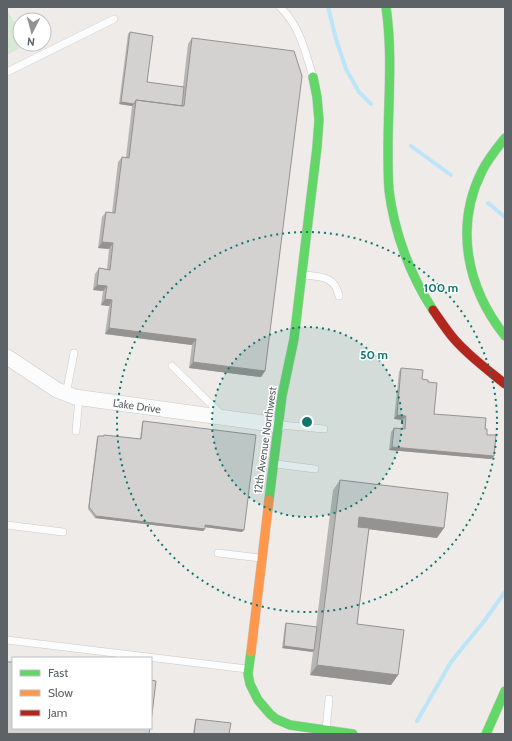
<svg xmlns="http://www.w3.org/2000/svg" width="512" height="741" viewBox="0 0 512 741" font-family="Cabin,sans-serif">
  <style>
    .green { fill: #d8e9d3 }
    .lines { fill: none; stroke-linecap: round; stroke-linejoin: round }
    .stream { stroke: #bce5f8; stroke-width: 4 }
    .lane-casing { stroke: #cacaca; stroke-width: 8 }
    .street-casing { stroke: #cacaca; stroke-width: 16 }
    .fast-casing { stroke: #cacaca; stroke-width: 10 }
    .slow-casing { stroke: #cacaca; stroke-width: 10 }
    .jam-casing { stroke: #cacaca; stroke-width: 10 }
    .lane { stroke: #fcfcfc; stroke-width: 7 }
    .street { stroke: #fcfcfc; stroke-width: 15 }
    .fast { stroke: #63d668; stroke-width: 9 }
    .slow { stroke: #ff974d; stroke-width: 9 }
    .jam { stroke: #b3261e; stroke-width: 9 }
    .wall { fill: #b6b5b4 }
    .shaded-wall { fill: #949392 }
    .building { fill: #d4d2d1; stroke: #949392 }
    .ring { fill: none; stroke: #0f766e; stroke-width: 2; stroke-dasharray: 2 4 }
    .labels { text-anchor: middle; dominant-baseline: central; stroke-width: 3; stroke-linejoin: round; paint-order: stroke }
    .street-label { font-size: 11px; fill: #5d6266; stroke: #fff }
    .centre { fill: #0f766e; stroke: #fff; stroke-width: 2 }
    .ring-label { font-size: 12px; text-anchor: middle; font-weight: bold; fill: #0f766e; stroke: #fff; stroke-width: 3; stroke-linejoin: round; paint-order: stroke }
  </style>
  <rect width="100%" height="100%" fill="#eeebe8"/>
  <path class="green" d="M 7,10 L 20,32 L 20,44 L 28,44 L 7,55 Z"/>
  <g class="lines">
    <path class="stream" d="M 328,7 L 336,39 L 346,69 L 359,92 L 371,104
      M 411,146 L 451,175
      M 488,203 L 505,217
      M 417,721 L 451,662 L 485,620 L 505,592"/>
    <defs>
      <path id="lane" d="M 280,7 C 300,26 305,51 313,77
        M 7,72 L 114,19
        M 304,275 C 321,277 335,276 339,296
        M 172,366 L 221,414
        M 66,394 L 74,353
        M 281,425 L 324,429
        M 76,431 L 79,398
        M 276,464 L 315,469
        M 7,525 L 63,532
        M 218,553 L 260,558
        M 7,640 L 247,669
        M 326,729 L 329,699"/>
      <path id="street" d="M 7,357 L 57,390 L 75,397 L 278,425"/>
      <path id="fast" d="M 386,7 C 393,55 388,102 388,150 C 388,163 388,177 389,190 C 394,232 410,275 433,310
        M 505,138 C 497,148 488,159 482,171 C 454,227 467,288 505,336
        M 269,500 L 282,396 L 294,339 L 317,147 L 319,120 L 317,97 L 313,77
        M 251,652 L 248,674 L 250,684 L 258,700 L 270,714 L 276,719 L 290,725 L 353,734
        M 486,734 L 505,691"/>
      <path id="slow" d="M 251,652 L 269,500"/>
      <path id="jam" d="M 433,310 C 440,320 447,331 455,340 C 470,357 488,370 505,384"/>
    </defs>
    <use href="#lane" class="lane-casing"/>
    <use href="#street" class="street-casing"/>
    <use href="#fast" class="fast-casing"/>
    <use href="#slow" class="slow-casing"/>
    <use href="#jam" class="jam-casing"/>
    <use href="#lane" class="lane"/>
    <use href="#street" class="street"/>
    <use href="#fast" class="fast"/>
    <use href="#slow" class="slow"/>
    <use href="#jam" class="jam"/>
  </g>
  <path class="wall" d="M 130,32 L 147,82 L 183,87 L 188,44 L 192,38 L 265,371 L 261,377 L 189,368 L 192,345 L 105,334 L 109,306 L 101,305 L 103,291 L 93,290 L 95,274 L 99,268 L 107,269 L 109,249 L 98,248 L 102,217 L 106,212 L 112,213 L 118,162 L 122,157 L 126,157 L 132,106 L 119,104 L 128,34 Z
    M 401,368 L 428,382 L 434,414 L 485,429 L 494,456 L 491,459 L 389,450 L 391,432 L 394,428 L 402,429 L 403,420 L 394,419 L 399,372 Z
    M 143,421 L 242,532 L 205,527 L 205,529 L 203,531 L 95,518 L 88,509 L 97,438 L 98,436 L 103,436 L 104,435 L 140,439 L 142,423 Z
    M 340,480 L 437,538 L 369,529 L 357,624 L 398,675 L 391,685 L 310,675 L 313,652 L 282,648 L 285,625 L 286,623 L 316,627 L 333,490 Z
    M 196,719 L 229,734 L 193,734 L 195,721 Z"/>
  <path class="shaded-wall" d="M 121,102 L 134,104 L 132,106 L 119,104 Z
    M 102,242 L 113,243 L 109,249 L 98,248 Z
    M 97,285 L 107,286 L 103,291 L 93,290 Z
    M 105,299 L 112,300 L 109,306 L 101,305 Z
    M 109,328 L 196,339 L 192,345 L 105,334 Z
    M 193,362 L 265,371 L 261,377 L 189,368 Z
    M 397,415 L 406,416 L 403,420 L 394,419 Z
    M 392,447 L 494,456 L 491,459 L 389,450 Z
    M 96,516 L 205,529 L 203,531 L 95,518 Z
    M 359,517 L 444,528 L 437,538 L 352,527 Z
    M 205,525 L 244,530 L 242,532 L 204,527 Z
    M 284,646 L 314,650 L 313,652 L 282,648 Z
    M 317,665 L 398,675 L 391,685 L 310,675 Z"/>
  <path class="building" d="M 130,32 L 153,36 L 147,82 L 184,87 L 182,106 L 136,100 L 134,104 L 121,102 Z
    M 192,38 L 294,51 L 302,76 L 265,371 L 193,362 L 196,339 L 109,328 L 112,300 L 105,299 L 107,286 L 97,285 L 99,268 L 110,270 L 113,243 L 102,242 L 106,212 L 115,213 L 122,157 L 129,158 L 136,100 L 184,106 Z
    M 401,368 L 423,370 L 422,379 L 428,380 L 428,382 L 437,383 L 434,414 L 486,418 L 485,429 L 487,429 L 487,435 L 496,435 L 494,456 L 392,447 L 394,428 L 405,429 L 406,416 L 397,415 Z
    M 143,421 L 256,435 L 244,530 L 205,525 L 205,529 L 96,516 L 89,507 L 98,436 L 104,436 L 104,435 L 141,439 Z
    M 340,480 L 448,493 L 444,528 L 359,517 L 358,527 L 369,528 L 357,624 L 404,630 L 398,675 L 317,665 Z
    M 286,623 L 317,627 L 314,650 L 284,646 Z
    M 7,662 L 13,662 L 13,728 L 150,728 L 149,734 L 7,734 Z
    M 151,680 L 156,681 L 151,722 Z
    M 196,719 L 231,723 L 229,734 L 194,734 Z"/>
  <circle cx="307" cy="422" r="95" fill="#0f766e" fill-opacity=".12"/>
  <g class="ring">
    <circle cx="307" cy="422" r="95"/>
    <circle cx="307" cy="422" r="190"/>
  </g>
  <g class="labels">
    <g class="street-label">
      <text transform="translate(137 406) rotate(8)">Lake Drive</text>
      <text transform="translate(265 440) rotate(-82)">12th Avenue Northwest</text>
    </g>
  </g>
  <circle cx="307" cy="422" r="6" class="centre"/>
  <g class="ring-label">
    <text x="441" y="292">100 m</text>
    <text x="374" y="359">50 m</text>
  </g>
  <rect width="512" height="741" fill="none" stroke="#5d6266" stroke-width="16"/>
  <rect x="12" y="657" width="140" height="72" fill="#ffffff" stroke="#bec0c2"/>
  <rect x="20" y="670" width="20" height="6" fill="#63d668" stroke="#bec0c2"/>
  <text x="48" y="677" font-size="12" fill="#5d6266">Fast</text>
  <rect x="20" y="690" width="20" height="6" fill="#ff974d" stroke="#bec0c2"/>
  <text x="48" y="697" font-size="12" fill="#5d6266">Slow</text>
  <rect x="20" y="710" width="20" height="6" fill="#b3261e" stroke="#bec0c2"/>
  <text x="48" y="717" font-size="12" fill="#5d6266">Jam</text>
  <g transform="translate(32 32) rotate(186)"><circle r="19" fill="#ffffff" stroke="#bec0c2"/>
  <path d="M0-3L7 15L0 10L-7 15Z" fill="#909294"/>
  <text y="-6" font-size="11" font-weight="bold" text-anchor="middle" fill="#5d6266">N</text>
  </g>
</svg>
